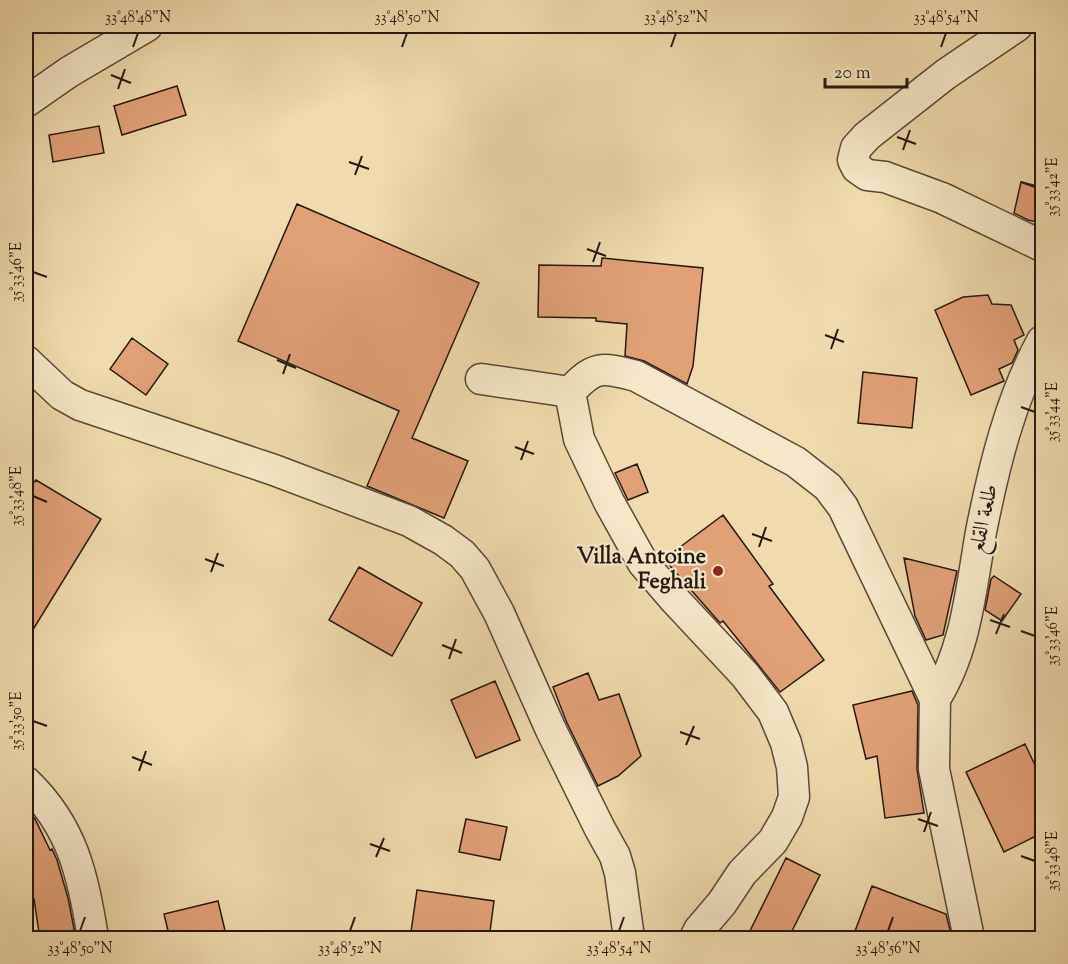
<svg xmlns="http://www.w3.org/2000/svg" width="1068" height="964" viewBox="0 0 1068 964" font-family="'Sorts Mill Goudy',Amiri,serif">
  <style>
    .building { fill: #e1a175; stroke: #251812; stroke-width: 1.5 }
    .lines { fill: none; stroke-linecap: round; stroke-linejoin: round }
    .minor-casing { stroke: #584938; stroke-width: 33 }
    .minor { stroke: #f5e8c8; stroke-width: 30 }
    .ticks { fill: none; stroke: #251812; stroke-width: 2 }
    .poi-dot { fill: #8f2418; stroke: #f5e8c8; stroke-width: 2 }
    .labels { text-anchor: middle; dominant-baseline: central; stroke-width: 4.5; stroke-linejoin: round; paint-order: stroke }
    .street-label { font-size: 22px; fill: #251812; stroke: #f5e8c8 }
    .poi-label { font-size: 22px; font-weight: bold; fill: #251812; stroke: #f5e8c8; text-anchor: end }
    .neatline { fill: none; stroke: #251812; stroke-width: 2 }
    .ticks-label { font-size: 15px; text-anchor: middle; fill: #251812 }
  </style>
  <rect width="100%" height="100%" fill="#efdbab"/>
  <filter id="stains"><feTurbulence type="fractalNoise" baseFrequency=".00333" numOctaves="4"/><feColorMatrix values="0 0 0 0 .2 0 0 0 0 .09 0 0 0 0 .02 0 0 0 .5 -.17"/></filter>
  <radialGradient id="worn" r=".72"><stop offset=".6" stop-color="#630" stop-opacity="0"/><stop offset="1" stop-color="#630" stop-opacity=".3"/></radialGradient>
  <path class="building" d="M 177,86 L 186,115 L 122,135 L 114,106 Z
    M 99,126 L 104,153 L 53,162 L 49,135 Z
    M 1021,182 L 1042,187 L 1042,223 L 1028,220 L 1014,213 Z
    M 297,204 L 479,283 L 412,438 L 468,461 L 444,518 L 367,486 L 399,411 L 238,341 Z
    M 602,258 L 703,268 L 693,366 L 687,384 L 644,361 L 625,356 L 627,324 L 596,321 L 596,318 L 538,317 L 539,265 L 601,266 Z
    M 988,295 L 992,304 L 1011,305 L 1024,335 L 1014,340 L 1018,350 L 1012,363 L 999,369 L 1004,381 L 971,395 L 935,310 L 963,297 Z
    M 132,338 L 168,364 L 146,395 L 110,369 Z
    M 863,372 L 917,378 L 912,428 L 858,423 Z
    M 637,464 L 648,492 L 628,500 L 615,473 Z
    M 36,480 L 101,519 L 26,641 L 26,491 Z
    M 723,515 L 773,584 L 769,586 L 824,660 L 780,692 L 723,621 L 720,623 L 664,559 Z
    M 904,558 L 957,571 L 943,635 L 926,640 L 915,616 Z
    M 359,567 L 422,603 L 392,656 L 329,620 Z
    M 994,576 L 1021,594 L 1002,621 L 985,610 L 991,579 Z
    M 588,673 L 599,700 L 619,694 L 641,756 L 618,776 L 598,786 L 567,723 L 553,687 Z
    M 495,681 L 520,740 L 476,758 L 451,700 Z
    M 912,691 L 918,705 L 917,769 L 924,813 L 885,818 L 877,756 L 866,759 L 853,705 Z
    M 1025,744 L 1042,780 L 1042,833 L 1004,852 L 966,772 Z
    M 26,807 L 35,819 L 50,850 L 52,849 L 57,860 L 68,898 L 76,939 L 40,939 L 34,899 L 26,879 Z
    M 466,819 L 507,827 L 500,860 L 459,852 Z
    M 786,858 L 820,875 L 788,939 L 746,939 Z
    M 872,886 L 946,914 L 950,930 L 947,939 L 852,939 Z
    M 417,890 L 494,901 L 489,939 L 410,939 Z
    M 218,901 L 227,939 L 170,939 L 164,914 Z"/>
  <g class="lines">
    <defs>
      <path id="minor" d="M 1017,26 L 946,74 L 867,136 L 856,148 L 853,160 L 857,168 L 867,175 L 885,177 L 942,198 L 1042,246
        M 26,102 L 69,72 L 147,26
        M 26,361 L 62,395 L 80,405 L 274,470 L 409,521 L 443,540 L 462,554 L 475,569 L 499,613 L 551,730 L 600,829 L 615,856 L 620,873 L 629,938
        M 481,379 L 570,392
        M 935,699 C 966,650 971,589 981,532 C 994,466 1010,400 1042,341
        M 26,782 C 73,827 83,876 93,938
        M 695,938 L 699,930 L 722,903 L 742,873 L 773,841 L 787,817 L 794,797 L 792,767 L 786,743 L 773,712 L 745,675 L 674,599 L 643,563 L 609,502 L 579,439 L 570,392 C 595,365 601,367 636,376 L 796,462 L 828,487 L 843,507 L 935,699 L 934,769 L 969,938"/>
    </defs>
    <use href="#minor" class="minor-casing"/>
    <use href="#minor" class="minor"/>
  </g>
  <path class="ticks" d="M 133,47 L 138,33M 402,47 L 407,33M 671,47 L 676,33M 941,47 L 946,33M 111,75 L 131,83M 118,89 L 125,69M 897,137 L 916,144M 903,150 L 910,130M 349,162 L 369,169M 355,175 L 362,156M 1021,182 L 1035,187M 587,249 L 606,256M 593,262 L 600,242M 33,272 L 47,277M 825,335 L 844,342M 831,349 L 838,329M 277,360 L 296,368M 283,374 L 290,354M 1021,407 L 1035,412M 515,447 L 534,454M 521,460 L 528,441M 33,496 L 47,502M 752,534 L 772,541M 759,547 L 766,527M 205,559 L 224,566M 211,572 L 218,553M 990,620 L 1010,627M 1021,631 L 1035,636M 996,634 L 1004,614M 442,645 L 462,653M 449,659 L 456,639M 33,721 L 47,726M 680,732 L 700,739M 686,745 L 694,726M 132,757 L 152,765M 139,771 L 146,751M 918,819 L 938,826M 924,832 L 931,812M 370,844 L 390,851M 1021,856 L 1035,861M 376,857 L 384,838M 80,931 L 85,917M 350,931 L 355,917M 619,931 L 624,917M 888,931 L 893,917"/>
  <circle class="poi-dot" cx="718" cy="571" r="6"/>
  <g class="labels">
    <g class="street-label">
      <text transform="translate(985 519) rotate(-78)">طلعة القلع</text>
    </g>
    <g class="poi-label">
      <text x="706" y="558">Villa Antoine<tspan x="706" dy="25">Feghali</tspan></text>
    </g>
  </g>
  <rect width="1068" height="964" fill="none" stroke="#efdbab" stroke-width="66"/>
  <path d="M825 78v9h82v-9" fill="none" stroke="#251812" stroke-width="3"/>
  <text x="834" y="78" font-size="18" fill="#251812" stroke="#f5e8c8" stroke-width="4.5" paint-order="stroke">20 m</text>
  <rect x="33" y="33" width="1002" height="898" class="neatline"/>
  <g class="ticks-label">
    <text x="138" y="22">33°48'48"N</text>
    <text x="407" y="22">33°48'50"N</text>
    <text x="676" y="22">33°48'52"N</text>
    <text x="946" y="22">33°48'54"N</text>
    <text transform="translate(1052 187) rotate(-90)" y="5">35°33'42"E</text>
    <text transform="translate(16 272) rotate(-90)" y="5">35°33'46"E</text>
    <text transform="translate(1052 412) rotate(-90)" y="5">35°33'44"E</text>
    <text transform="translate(16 496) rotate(-90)" y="5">35°33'48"E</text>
    <text transform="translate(1052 636) rotate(-90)" y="5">35°33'46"E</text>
    <text transform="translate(16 721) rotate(-90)" y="5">35°33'50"E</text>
    <text transform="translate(1052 861) rotate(-90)" y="5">35°33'48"E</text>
    <text x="80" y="953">33°48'50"N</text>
    <text x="350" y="953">33°48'52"N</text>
    <text x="619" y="953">33°48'54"N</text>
    <text x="888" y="953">33°48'56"N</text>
  </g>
  <rect width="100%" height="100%" filter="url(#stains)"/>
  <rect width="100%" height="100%" fill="url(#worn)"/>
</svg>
